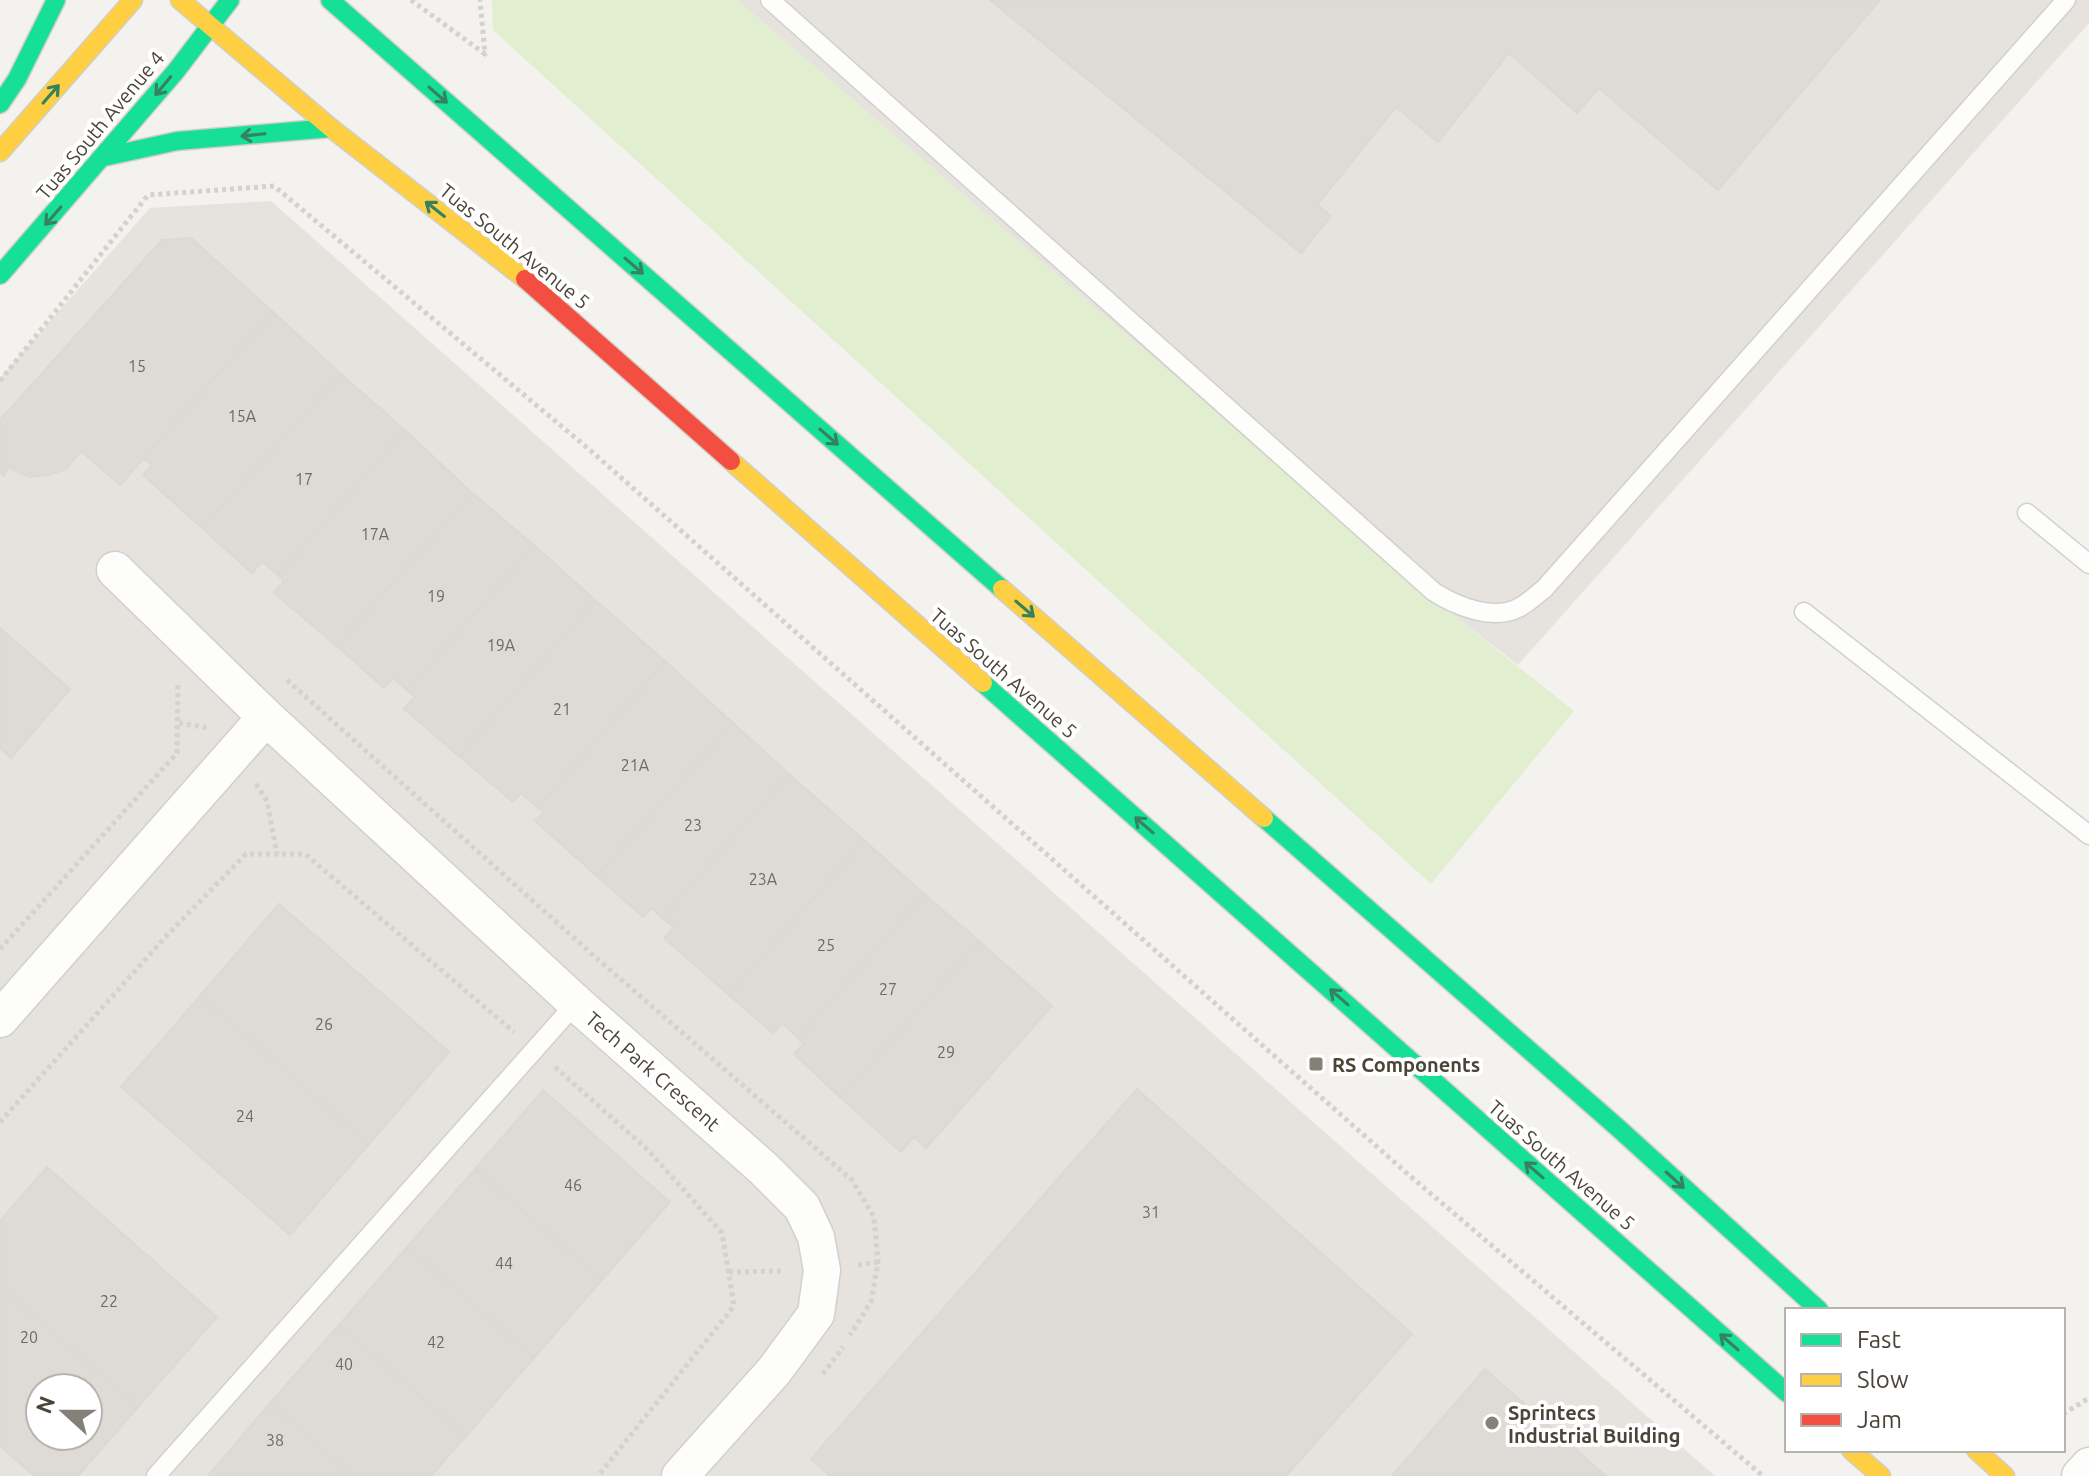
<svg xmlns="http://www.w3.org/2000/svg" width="2089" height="1476" viewBox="0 0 2089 1476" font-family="Ubuntu,sans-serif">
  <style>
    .industrial { fill: #e6e2de; fill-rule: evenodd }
    .green { fill: #e1eecf }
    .building { fill: #dedbd6; stroke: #dcd9d4; stroke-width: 2; fill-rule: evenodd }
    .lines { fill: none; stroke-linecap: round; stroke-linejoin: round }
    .lane-casing { stroke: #d2d0cb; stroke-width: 21 }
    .street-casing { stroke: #d2d0cb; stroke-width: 39 }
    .fast-casing { stroke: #d3cfc5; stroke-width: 21 }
    .slow-casing { stroke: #d3cfc5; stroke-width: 21 }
    .jam-casing { stroke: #d3cfc5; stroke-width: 21 }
    .path { stroke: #d3d2cc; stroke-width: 5; stroke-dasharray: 4 4; stroke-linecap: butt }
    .lane { stroke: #fdfdfc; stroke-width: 18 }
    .street { stroke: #fdfdfc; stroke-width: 36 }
    .fast { stroke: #16e098; stroke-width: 18 }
    .slow { stroke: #ffcf43; stroke-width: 18 }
    .jam { stroke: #f24e42; stroke-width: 18 }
    .oneway { stroke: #36825f }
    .poi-dot { fill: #868178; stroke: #fff; stroke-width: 3 }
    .labels { text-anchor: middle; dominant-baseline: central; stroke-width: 8; stroke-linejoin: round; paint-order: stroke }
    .number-label { font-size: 16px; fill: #706a61 }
    .street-label { font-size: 20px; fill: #4b4439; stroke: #fff }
    .poi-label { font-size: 20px; font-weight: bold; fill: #4b4439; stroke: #fff; text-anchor: start }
  </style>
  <rect width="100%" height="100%" fill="#f4f2ee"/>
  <path class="industrial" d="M 737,0 L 2089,0 L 2089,23 L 1518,665 L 1438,603 Z
    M 271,201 L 1168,994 L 1715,1476 L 0,1476 L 0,378 L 150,208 ZM 40,1388 L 88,1388 L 88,1436 L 40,1436 Z"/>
  <path class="green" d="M 492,0 L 737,0 L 1438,603 L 1574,711 L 1431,884 L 493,30 Z"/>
  <path class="building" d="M 990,0 L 1880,0 L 1718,190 L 1599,88 L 1577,113 L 1509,53 L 1438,142 L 1396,107 L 1317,205 L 1331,216 L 1301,253 Z
    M 191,238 L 273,312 L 120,485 L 81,451 L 66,469 L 49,475 L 29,477 L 8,467 L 4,476 L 0,473 L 0,420 L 162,240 Z
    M 273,312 L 341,374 L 202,528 L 143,475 L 152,465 L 143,458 Z
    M 341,374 L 405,430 L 278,575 L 262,562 L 252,573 L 202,528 Z
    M 405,430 L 472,493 L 337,646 L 274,593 L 284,581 L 278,575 Z
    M 472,493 L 534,545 L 408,691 L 393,678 L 384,688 L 337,646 Z
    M 534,545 L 595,600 L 459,756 L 404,709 L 415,697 L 408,691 Z
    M 595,600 L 665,661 L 538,808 L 521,793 L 513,802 L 459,756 Z
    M 0,628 L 70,689 L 11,758 L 0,748 Z
    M 665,661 L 733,723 L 597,876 L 535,821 L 544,812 L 538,808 Z
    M 733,723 L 789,774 L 662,918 L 651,908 L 643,917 L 597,876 Z
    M 789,774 L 864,840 L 729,995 L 664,938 L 674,927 L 662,918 Z
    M 864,840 L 924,894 L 798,1038 L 782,1023 L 773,1033 L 729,995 Z
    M 924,894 L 979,941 L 841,1098 L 794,1054 L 804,1043 L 798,1038 Z
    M 279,904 L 449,1052 L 369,1144 L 200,996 Z
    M 979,941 L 1052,1006 L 926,1148 L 914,1137 L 901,1152 L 841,1098 Z
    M 200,996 L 369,1144 L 290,1235 L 121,1087 Z
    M 1137,1089 L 1412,1334 L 1286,1476 L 830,1476 L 811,1459 Z
    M 543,1090 L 670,1202 L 602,1280 L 475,1169 Z
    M 47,1167 L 217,1317 L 138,1407 L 0,1286 L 0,1221 Z
    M 475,1169 L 602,1280 L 534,1358 L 407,1247 Z
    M 407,1247 L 534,1358 L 466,1436 L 339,1325 Z
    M 0,1286 L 138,1407 L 78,1476 L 34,1476 L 0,1446 ZM 40,1388 L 88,1388 L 88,1436 L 40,1436 Z
    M 339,1325 L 466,1436 L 431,1476 L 353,1476 L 270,1403 Z
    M 1485,1369 L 1606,1476 L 1392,1476 Z
    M 270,1403 L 353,1476 L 208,1476 Z"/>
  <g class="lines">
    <defs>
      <path id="lane" d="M 770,0 L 1434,592 C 1456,606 1493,621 1518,608 C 1527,604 1536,595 1544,589 L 2066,0
        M 2027,513 L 2089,564
        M 1804,612 L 2089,835
        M 156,1476 L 576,1003"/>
      <path id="street" d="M 115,570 L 266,717 L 576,1003 L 764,1169 L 802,1207 L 816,1237 L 822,1270 L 816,1314 L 774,1371 L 680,1476
        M 0,1019 L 266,717
        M 2080,1476 L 2089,1466"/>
      <path id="fast" d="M 330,0 L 1002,589
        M 0,104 L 17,79 L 56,0
        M 104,157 L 177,141 L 331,128
        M 0,275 L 176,71 L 230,0
        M 983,683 L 1787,1393
        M 1264,818 L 1617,1127 L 1819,1310"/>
      <path id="slow" d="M 180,0 L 331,128 L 525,279
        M 0,152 L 133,0
        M 731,461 L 983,683
        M 1002,589 L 1264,818
        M 1851,1450 L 1881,1476
        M 1976,1450 L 2005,1476"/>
      <path id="jam" d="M 525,279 L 731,461"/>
    </defs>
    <use href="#lane" class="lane-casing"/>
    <use href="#street" class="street-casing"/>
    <use href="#fast" class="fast-casing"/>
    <use href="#slow" class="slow-casing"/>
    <use href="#jam" class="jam-casing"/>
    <path class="path" d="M 411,0 L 485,54 L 480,0
      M 0,381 L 148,195 L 274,186 L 590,450 L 1410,1176 L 1763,1476
      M 287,680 L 602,963 L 852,1180 L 874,1217 L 878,1262 L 871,1302 L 850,1335
      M 179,723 L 209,728
      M 256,784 L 267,801 L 277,854
      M 0,949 L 177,753 L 178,685
      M 555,1067 L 649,1151 L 722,1233 L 734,1306 L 598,1476
      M 0,1122 L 169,933 L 246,854 L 305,854 L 514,1032
      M 858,1265 L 878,1262
      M 729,1272 L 784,1271
      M 823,1374 L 843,1347
      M 2063,1414 L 2089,1398"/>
    <use href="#lane" class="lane"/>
    <use href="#street" class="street"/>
    <use href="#fast" class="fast"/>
    <use href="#slow" class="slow"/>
    <use href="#jam" class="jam"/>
  </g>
  <defs><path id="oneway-shaft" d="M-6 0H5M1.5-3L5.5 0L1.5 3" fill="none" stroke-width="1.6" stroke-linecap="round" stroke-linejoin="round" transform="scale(2)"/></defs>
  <g class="oneway">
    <use href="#oneway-shaft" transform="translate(163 86) rotate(130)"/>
    <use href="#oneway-shaft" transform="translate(51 94) rotate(-49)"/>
    <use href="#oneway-shaft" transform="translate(438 95) rotate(41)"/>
    <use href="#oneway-shaft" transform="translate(253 135) rotate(174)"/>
    <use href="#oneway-shaft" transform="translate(435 209) rotate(-142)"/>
    <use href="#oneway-shaft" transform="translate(53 216) rotate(131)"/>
    <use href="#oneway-shaft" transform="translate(634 266) rotate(41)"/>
    <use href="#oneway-shaft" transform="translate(829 437) rotate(41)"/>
    <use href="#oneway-shaft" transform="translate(1025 609) rotate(41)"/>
    <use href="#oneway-shaft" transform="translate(1144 825) rotate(-139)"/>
    <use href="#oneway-shaft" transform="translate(1339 997) rotate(-139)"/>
    <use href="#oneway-shaft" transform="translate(1534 1170) rotate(-139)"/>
    <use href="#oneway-shaft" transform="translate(1675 1180) rotate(42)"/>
    <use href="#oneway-shaft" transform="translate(1729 1342) rotate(-139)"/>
  </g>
  <g class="poi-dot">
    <rect x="1308" y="1056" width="16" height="16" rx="4"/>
    <circle cx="1492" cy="1423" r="8"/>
  </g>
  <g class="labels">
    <g class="number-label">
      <text x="137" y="366">15</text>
      <text x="242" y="416">15A</text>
      <text x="304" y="479">17</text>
      <text x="375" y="534">17A</text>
      <text x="436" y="596">19</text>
      <text x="501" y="645">19A</text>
      <text x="562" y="709">21</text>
      <text x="635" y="765">21A</text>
      <text x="693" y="825">23</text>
      <text x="763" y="879">23A</text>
      <text x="826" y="945">25</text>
      <text x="888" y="989">27</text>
      <text x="324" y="1024">26</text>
      <text x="946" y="1052">29</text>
      <text x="245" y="1116">24</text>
      <text x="573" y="1185">46</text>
      <text x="1151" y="1212">31</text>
      <text x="504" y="1263">44</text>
      <text x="109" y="1301">22</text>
      <text x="29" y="1337">20</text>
      <text x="436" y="1342">42</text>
      <text x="344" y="1364">40</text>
      <text x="275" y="1440">38</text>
    </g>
    <g class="street-label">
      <text transform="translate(100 125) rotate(-50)">Tuas South Avenue 4</text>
      <text transform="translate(515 246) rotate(39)">Tuas South Avenue 5</text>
      <text transform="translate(1004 673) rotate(41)">Tuas South Avenue 5</text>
      <text transform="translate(653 1071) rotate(41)">Tech Park Crescent</text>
      <text transform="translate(1562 1165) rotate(41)">Tuas South Avenue 5</text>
    </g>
    <g class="poi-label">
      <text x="1332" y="1064">RS Components</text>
      <text x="1508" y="1412">Sprintecs<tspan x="1508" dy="23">Industrial Building</tspan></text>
    </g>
  </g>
  <rect x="1785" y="1308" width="280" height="144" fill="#ffffff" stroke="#b7b4b0" stroke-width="2"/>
  <rect x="1801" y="1334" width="40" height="12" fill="#16e098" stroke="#b7b4b0" stroke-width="2"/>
  <text x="1857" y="1348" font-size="24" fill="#4b4439">Fast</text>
  <rect x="1801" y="1374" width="40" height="12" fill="#ffcf43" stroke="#b7b4b0" stroke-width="2"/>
  <text x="1857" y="1388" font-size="24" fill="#4b4439">Slow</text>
  <rect x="1801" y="1414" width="40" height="12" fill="#f24e42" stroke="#b7b4b0" stroke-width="2"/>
  <text x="1857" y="1428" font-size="24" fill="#4b4439">Jam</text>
  <g transform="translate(64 1412) rotate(291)"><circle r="38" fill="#ffffff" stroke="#b7b4b0" stroke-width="2"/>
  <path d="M0-6L14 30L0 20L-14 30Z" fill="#868178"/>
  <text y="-12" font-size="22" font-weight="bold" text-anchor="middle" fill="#4b4439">N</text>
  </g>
</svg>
